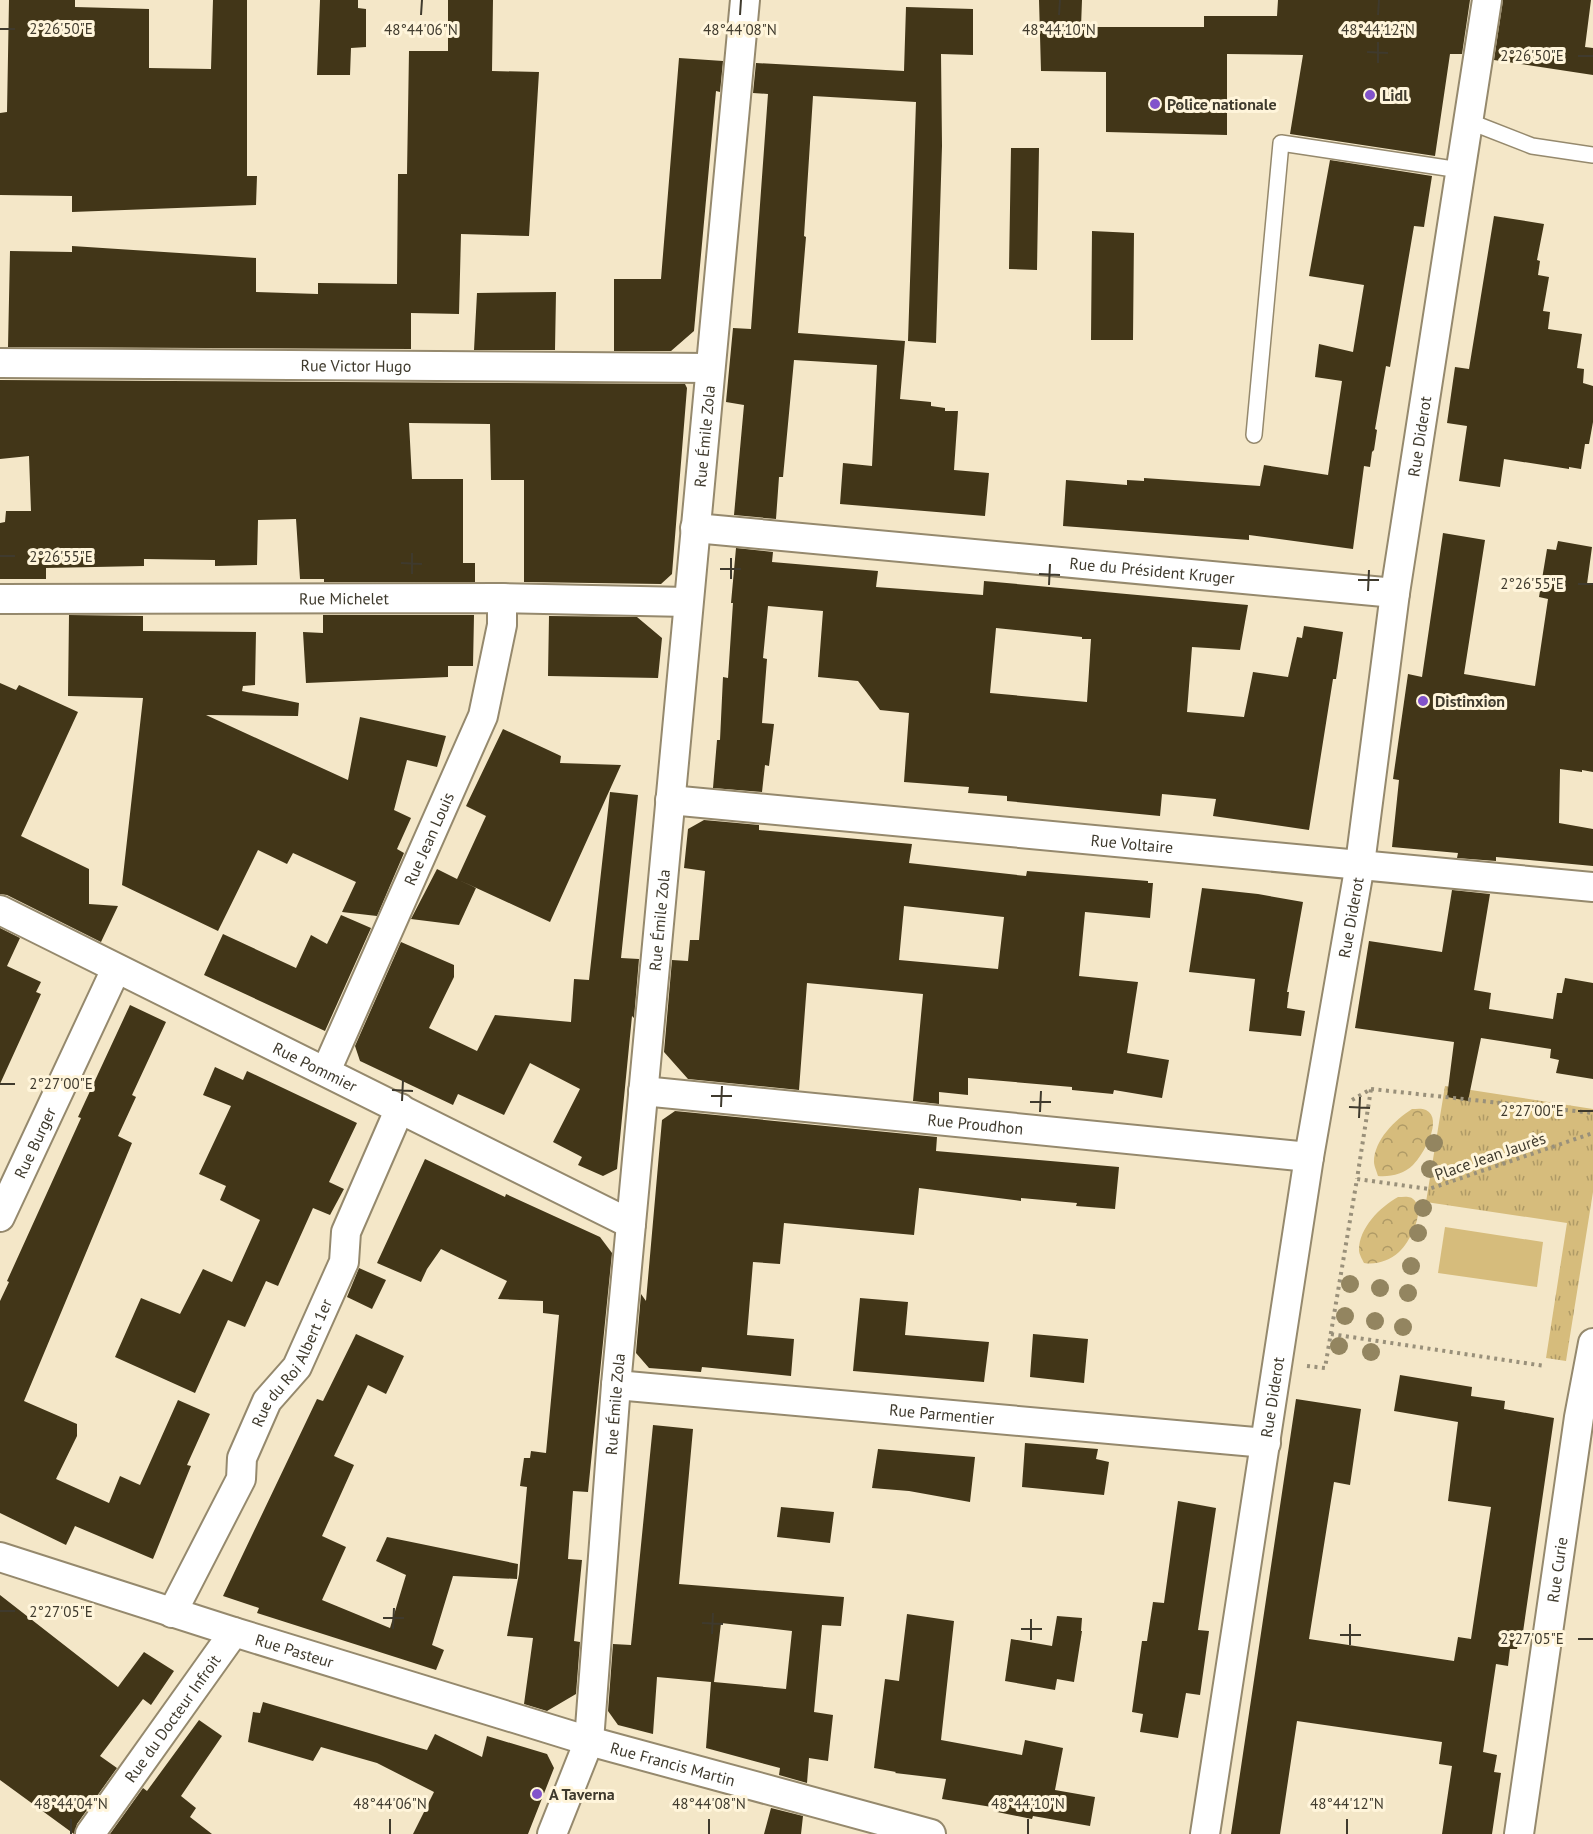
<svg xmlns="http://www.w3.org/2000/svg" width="1593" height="1834" viewBox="0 0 1593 1834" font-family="'PT Sans',sans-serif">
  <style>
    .grass { fill: url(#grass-tufts) }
    .park { fill: url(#park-crowns) }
    .pitch { fill: #d6bc7c }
    .building { fill: #423618; fill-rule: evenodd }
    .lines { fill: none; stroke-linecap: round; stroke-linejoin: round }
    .lane-casing { stroke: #95896d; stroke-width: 18 }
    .street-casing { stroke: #95896d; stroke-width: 32 }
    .path { stroke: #99907a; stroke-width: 4; stroke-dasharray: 3 4.5; stroke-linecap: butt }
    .lane { stroke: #fff; stroke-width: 15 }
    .street { stroke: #fff; stroke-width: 28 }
    .tree { fill: #938560 }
    .ticks { fill: none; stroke: #3f3a2d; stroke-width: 2 }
    .poi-dot { fill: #8253cb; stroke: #fff5db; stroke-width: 2 }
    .labels { text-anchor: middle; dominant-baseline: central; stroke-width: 6; stroke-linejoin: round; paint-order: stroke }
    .poi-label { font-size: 16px; font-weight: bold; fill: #3f3a2d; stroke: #fff5db; text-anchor: start }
    .street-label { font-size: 16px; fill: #3f3a2d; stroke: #fff5db }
    .ticks-label { font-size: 15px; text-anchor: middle; fill: #3f3a2d; stroke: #fff5db; stroke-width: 6; stroke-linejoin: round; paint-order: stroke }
  </style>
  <defs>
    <pattern id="grass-tufts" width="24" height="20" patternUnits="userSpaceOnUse" patternTransform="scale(1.5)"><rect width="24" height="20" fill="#d6bc7c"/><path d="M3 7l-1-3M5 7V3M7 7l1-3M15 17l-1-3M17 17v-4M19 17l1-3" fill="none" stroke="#af9a66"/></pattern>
    <pattern id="park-crowns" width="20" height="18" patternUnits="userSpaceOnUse" patternTransform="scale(1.5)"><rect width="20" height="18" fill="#d6bc7c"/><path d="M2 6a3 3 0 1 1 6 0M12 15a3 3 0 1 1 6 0" fill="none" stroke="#af9a66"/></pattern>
  </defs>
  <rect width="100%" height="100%" fill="#f4e7c8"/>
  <path class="grass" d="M 1445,1086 L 1593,1109 L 1593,1192 L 1566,1361 L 1546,1358 L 1567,1223 L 1426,1202 Z"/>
  <path class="park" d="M 1412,1109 C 1416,1109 1422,1108 1426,1110 C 1444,1119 1423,1155 1413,1165 C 1404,1174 1391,1177 1378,1176 C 1377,1172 1374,1166 1374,1162 C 1374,1140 1395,1120 1412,1109 Z
    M 1398,1197 C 1404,1197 1411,1195 1415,1201 C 1425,1213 1409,1243 1399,1252 C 1389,1261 1376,1265 1364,1263 C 1362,1259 1359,1254 1359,1250 C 1359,1228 1380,1207 1398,1197 Z"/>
  <path class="pitch" d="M 1445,1227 L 1543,1242 L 1537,1287 L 1438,1273 Z"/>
  <path class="building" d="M 9,0 L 75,0 L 75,7 L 149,9 L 149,68 L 211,69 L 213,0 L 247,0 L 247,176 L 257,176 L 256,205 L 72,212 L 72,196 L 0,195 L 0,113 L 7,112 Z
    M 320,0 L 358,0 L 358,8 L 366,9 L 366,47 L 351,48 L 350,75 L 317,75 Z
    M 448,0 L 493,0 L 492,71 L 539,72 L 529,236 L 461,234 L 459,314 L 411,313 L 411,349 L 8,347 L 10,251 L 72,252 L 72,246 L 256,258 L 256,292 L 318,294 L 318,283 L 397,284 L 398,174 L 407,174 L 409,51 L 448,51 Z
    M 1039,0 L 1082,0 L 1081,27 L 1204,27 L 1204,16 L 1277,16 L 1278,0 L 1470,0 L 1462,54 L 1450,54 L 1435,156 L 1290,134 L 1303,55 L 1227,54 L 1227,135 L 1106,132 L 1106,72 L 1041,71 Z
    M 1503,0 L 1591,0 L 1585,47 L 1593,48 L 1593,75 L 1494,60 Z
    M 906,7 L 973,9 L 973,55 L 941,54 L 942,146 L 936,343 L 908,341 L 916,102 L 813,96 L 804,236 L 806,237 L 798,333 L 905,341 L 900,399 L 931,402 L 931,406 L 945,408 L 945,411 L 958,411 L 954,470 L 989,473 L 985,516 L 840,504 L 843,463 L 872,466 L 877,365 L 794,360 L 783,477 L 779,477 L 776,519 L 734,515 L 744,405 L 726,402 L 733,328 L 751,329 L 768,94 L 753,93 L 756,63 L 904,71 Z
    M 679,58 L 723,61 L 720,92 L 716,91 L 694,331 L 671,351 L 614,351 L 614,279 L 661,279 Z
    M 1011,148 L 1039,148 L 1037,270 L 1009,269 Z
    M 1330,160 L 1432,176 L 1424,227 L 1414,226 L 1390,367 L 1386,366 L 1375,429 L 1377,430 L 1374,450 L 1372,452 L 1370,467 L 1364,466 L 1353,549 L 1249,535 L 1249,540 L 1063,526 L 1066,480 L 1127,485 L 1127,480 L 1144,481 L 1144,478 L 1260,486 L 1264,465 L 1328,475 L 1342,381 L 1315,377 L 1319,344 L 1353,352 L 1364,285 L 1309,276 Z
    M 1494,216 L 1544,224 L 1537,260 L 1540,261 L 1538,275 L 1549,277 L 1543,311 L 1550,312 L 1548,329 L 1582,334 L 1577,368 L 1584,369 L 1583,383 L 1593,386 L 1593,422 L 1589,444 L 1585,444 L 1581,469 L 1569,467 L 1569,469 L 1504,459 L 1500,487 L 1459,481 L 1467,426 L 1447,423 L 1455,367 L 1469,369 Z
    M 1092,231 L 1134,233 L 1133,340 L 1091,340 Z
    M 556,292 L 555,350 L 474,350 L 477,293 Z
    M 0,380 L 685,384 L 687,388 L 672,574 L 661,584 L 524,582 L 524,480 L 491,480 L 490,424 L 409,423 L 412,479 L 463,479 L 463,563 L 475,563 L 475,582 L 324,582 L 324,579 L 300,579 L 296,519 L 258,520 L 257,565 L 215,566 L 215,560 L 144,559 L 144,566 L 46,568 L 46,579 L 0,579 L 0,523 L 5,522 L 6,511 L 31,511 L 29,456 L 0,459 Z
    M 1443,533 L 1485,540 L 1464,674 L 1535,686 L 1548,599 L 1539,597 L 1547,549 L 1556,550 L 1558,541 L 1592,547 L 1587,584 L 1593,585 L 1593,772 L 1582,770 L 1582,772 L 1560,769 L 1559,823 L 1593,829 L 1593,866 L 1496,857 L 1496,861 L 1457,858 L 1458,853 L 1392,847 L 1399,780 L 1393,779 L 1408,674 L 1422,677 Z
    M 736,548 L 773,552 L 772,562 L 878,571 L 876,587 L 983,595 L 984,581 L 1248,605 L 1240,650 L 1192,647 L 1187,712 L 1244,717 L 1253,672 L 1288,677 L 1297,637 L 1302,638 L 1304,626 L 1343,632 L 1336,679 L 1333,679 L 1309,830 L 1213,816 L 1216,799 L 1162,794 L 1160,816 L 1007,801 L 1007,796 L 968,793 L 969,787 L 904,782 L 909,713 L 880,710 L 858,681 L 818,677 L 823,611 L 768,606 L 763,658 L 767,659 L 762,723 L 774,724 L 769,766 L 765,765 L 762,792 L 713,788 L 717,740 L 720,740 L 723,677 L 728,678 L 733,603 L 731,603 ZM 996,628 L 1082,637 L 1082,639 L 1091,639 L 1087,702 L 990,693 Z
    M 69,615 L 143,616 L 143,631 L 256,632 L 255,685 L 243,686 L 242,691 L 299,703 L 298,716 L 206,715 L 348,780 L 360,717 L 446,736 L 437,767 L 407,760 L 394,810 L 411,818 L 397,849 L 404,853 L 377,916 L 342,912 L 356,882 L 293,853 L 287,864 L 258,850 L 218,931 L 122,885 L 143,698 L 68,696 Z
    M 323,615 L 474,615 L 473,666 L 448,666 L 448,677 L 306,683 L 303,632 L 323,633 Z
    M 549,616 L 637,617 L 662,638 L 658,678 L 548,676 Z
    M 0,683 L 16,690 L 19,685 L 78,712 L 21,836 L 89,869 L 89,904 L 118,906 L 101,942 L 7,895 L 0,894 Z
    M 503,729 L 561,756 L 560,763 L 621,765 L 550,922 L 459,880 L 476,888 L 459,925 L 411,919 L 437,869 L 457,879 L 486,816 L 466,806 Z
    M 610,792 L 638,795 L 621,958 L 639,959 L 634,1018 L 632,1016 L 617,1169 L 603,1176 L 578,1165 L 582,1157 L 553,1142 L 580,1089 L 530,1063 L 504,1115 L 458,1094 L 453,1105 L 360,1061 L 355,1046 L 401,942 L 454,965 L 454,977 L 429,1028 L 477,1051 L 495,1015 L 571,1022 L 574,979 L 589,980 Z
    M 704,820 L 759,825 L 759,830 L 912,844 L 909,863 L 1026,876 L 1027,871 L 1148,881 L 1148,883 L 1153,883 L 1150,918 L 1085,912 L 1079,976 L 1138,982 L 1127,1053 L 1169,1060 L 1162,1098 L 1114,1090 L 1113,1094 L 1072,1090 L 1072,1087 L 968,1078 L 968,1095 L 939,1092 L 939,1104 L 913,1101 L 923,994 L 807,983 L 799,1090 L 688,1079 L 664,1052 L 672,960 L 688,961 L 690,940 L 699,940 L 705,871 L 684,868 L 688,829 ZM 904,906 L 1004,917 L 998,969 L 899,960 Z
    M 1202,888 L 1258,894 L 1303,902 L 1287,992 L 1289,992 L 1287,1008 L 1305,1011 L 1301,1036 L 1249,1031 L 1255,979 L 1189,972 Z
    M 1452,890 L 1490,894 L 1474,990 L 1491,993 L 1489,1009 L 1553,1019 L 1557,993 L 1562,993 L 1565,978 L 1593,983 L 1593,1079 L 1556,1073 L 1559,1060 L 1550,1058 L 1551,1049 L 1481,1038 L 1468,1101 L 1447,1097 L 1454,1042 L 1355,1028 L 1369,941 L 1442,952 Z
    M 341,915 L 371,928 L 325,1031 L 204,975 L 223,934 L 296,968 L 311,935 L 327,944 Z
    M 0,928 L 20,938 L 7,966 L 41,982 L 36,992 L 41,994 L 0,1084 Z
    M 130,1005 L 166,1022 L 132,1095 L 136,1097 L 118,1136 L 132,1143 L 24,1401 L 77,1424 L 77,1436 L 56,1479 L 109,1503 L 120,1476 L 140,1485 L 178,1400 L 210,1414 L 187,1465 L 191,1466 L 153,1559 L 75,1526 L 66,1545 L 0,1513 L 0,1301 L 9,1282 L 7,1281 L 81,1118 L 78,1117 Z
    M 215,1067 L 243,1080 L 247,1071 L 357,1123 L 329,1182 L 344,1189 L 330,1215 L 313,1208 L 278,1286 L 266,1281 L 245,1327 L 228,1320 L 195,1393 L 115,1357 L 141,1298 L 180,1314 L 203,1269 L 232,1282 L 260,1220 L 220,1200 L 226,1186 L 199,1174 L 231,1106 L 203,1095 Z
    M 675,1111 L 937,1137 L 936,1151 L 1119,1167 L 1115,1209 L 1076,1206 L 1077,1203 L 1021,1198 L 1021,1201 L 919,1188 L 914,1235 L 784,1223 L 780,1264 L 753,1262 L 747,1335 L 794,1339 L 791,1376 L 702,1367 L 701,1372 L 649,1368 L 636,1353 L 641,1294 L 646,1301 L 662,1120 Z
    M 425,1159 L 505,1197 L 506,1194 L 600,1237 L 612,1253 L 588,1492 L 573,1491 L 568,1559 L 582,1560 L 574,1641 L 580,1642 L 576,1694 L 547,1711 L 524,1704 L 533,1638 L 507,1636 L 519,1574 L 527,1487 L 520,1486 L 524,1458 L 530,1458 L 531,1451 L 546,1453 L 559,1315 L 543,1313 L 543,1301 L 498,1299 L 507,1281 L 441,1249 L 427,1269 L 421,1282 L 377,1263 Z
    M 359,1268 L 386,1280 L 372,1309 L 347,1297 Z
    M 860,1298 L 908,1302 L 905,1335 L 989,1342 L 984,1382 L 853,1371 Z
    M 356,1334 L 404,1356 L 386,1394 L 368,1385 L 334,1456 L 354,1465 L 322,1536 L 346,1547 L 322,1600 L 390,1628 L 406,1575 L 376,1561 L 387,1537 L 518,1564 L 517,1579 L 453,1576 L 432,1645 L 444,1650 L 436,1670 L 257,1613 L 259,1608 L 223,1596 L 317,1399 L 323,1401 Z
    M 1033,1334 L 1088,1339 L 1084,1383 L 1030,1377 Z
    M 1400,1375 L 1472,1387 L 1471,1396 L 1505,1401 L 1504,1409 L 1554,1418 L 1523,1632 L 1520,1632 L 1517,1649 L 1510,1649 L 1508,1666 L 1496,1664 L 1483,1752 L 1497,1755 L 1494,1772 L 1501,1773 L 1492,1834 L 1442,1834 L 1452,1766 L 1439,1764 L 1442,1742 L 1297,1721 L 1280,1834 L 1231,1834 L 1296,1399 L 1361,1409 L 1350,1485 L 1334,1482 L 1309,1639 L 1454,1661 L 1458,1637 L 1471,1639 L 1491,1507 L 1448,1501 L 1458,1422 L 1394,1411 Z
    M 653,1425 L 693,1429 L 679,1584 L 844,1597 L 841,1626 L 822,1625 L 814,1712 L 833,1715 L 828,1761 L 809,1758 L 807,1783 L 779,1775 L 780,1768 L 706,1748 L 711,1682 L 657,1677 L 653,1734 L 618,1725 L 608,1711 L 613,1644 L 631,1645 ZM 721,1623 L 792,1631 L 786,1689 L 714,1682 Z
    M 1025,1443 L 1098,1449 L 1096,1459 L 1109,1462 L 1104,1495 L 1022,1487 Z
    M 878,1449 L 975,1457 L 970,1502 L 909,1491 L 872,1488 Z
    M 1178,1501 L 1216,1508 L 1198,1630 L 1209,1631 L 1200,1695 L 1186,1693 L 1178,1738 L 1140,1732 L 1143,1714 L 1132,1712 L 1142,1641 L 1147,1641 L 1153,1602 L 1164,1603 Z
    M 781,1507 L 834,1512 L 830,1543 L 777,1537 Z
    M 0,1595 L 118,1687 L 144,1652 L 174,1671 L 151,1705 L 143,1699 L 100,1756 L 117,1768 L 77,1824 L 74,1834 L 0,1780 Z
    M 907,1614 L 954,1621 L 941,1740 L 1022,1755 L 1025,1740 L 1063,1748 L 1055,1790 L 1095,1797 L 1090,1826 L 1033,1816 L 1032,1819 L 997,1812 L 998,1808 L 942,1799 L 946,1779 L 895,1773 L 896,1772 L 874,1768 L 885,1679 L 899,1681 Z
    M 1057,1616 L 1082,1618 L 1081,1631 L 1082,1631 L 1074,1682 L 1057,1679 L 1055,1690 L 1005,1681 L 1011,1639 L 1052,1646 Z
    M 263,1702 L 427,1750 L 435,1734 L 482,1757 L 487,1736 L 547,1754 L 554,1768 L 528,1834 L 413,1834 L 434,1792 L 377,1763 L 321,1747 L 313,1761 L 248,1742 L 253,1712 L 260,1713 Z
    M 199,1720 L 222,1736 L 181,1796 L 196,1808 L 190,1817 L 212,1834 L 110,1834 L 143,1788 L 147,1791 Z
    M 771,1808 L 803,1816 L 801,1834 L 764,1834 Z"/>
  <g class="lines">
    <defs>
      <path id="lane" d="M 1468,121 L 1532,146 L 1593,155
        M 1254,435 L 1281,143 L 1460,170"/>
      <g id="street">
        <path id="s1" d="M 0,363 L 710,368"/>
        <path id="s2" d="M 695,528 L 1395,593"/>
        <path id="s3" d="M 0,599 L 502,598 L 688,602"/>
        <path id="s4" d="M 670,800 L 1593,887"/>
        <path id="s5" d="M 0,910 L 631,1224"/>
        <path id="s6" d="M 326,1071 L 483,716 L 502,625 L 502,598"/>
        <path id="s7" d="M 643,1091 L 1309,1157"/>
        <path id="s8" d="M 0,1217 L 116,969"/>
        <path id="s9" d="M 616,1385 L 1266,1443"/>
        <path id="s10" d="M 0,1557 L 234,1632 L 589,1741 L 931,1834"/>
        <path id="s11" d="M 172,1613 L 241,1479 L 242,1458 L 267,1401 L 297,1367 L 344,1262 L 346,1232 L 400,1108"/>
        <path id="s12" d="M 90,1834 L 234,1632"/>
        <path id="s13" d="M 552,1834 L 589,1741 L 616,1385 L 745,0"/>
        <path id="s14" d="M 1205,1834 L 1309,1157 L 1360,864 L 1395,593 L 1487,0"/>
        <path id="s15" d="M 1519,1834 L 1579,1417 L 1593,1343"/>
      </g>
    </defs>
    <use href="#lane" class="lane-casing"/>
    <use href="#street" class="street-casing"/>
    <path class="path" d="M 1371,1089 L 1593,1113
      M 1352,1100 L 1371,1089 L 1357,1179
      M 1331,1334 L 1545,1366
      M 1307,1366 L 1325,1368 L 1357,1179 L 1429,1189 L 1593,1133"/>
    <use href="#lane" class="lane"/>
    <use href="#street" class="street"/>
  </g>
  <g class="tree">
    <circle cx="1434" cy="1143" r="9"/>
    <circle cx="1430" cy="1169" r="9"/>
    <circle cx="1423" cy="1208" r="9"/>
    <circle cx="1418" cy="1233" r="9"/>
    <circle cx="1411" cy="1266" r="9"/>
    <circle cx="1350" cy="1284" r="9"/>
    <circle cx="1380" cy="1288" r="9"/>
    <circle cx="1408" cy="1293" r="9"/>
    <circle cx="1345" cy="1316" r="9"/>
    <circle cx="1375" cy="1321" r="9"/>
    <circle cx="1403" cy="1327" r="9"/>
    <circle cx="1339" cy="1346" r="9"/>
    <circle cx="1371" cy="1352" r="9"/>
  </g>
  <path class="ticks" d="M 421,15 L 422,0M 740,15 L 741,0M 1059,15 L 1060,0M 1378,15 L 1379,0M 0,29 L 15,29M 1367,52 L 1388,53M 1578,56 L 1593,56M 1378,63 L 1378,42M 0,556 L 15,556M 401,563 L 422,564M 720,569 L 741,569M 412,574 L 412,553M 1039,574 L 1060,575M 731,579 L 731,558M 1358,580 L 1379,580M 1578,584 L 1593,584M 1049,585 L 1050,564M 1368,591 L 1369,570M 0,1084 L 15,1084M 392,1090 L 413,1091M 711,1096 L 732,1096M 402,1101 L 403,1080M 1030,1102 L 1051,1102M 721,1107 L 722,1086M 1349,1107 L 1370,1108M 1578,1111 L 1593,1111M 1040,1112 L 1041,1091M 1359,1118 L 1360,1097M 0,1611 L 15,1611M 383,1618 L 404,1618M 702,1623 L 723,1624M 393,1629 L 394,1608M 1021,1629 L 1042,1629M 712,1634 L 713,1613M 1340,1635 L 1361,1635M 1578,1639 L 1593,1639M 1031,1640 L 1031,1619M 1350,1645 L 1350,1624M 71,1834 L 71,1819M 390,1834 L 390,1819M 709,1834 L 709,1819M 1028,1834 L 1028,1819M 1347,1834 L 1347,1819"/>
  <g class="poi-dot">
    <circle cx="1370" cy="95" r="6"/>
    <circle cx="1155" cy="104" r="6"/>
    <circle cx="1423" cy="701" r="6"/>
    <circle cx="537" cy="1794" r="6"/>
  </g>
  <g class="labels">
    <g class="poi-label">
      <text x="1382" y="95">Lidl</text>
      <text x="1167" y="104">Police nationale</text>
      <text x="1435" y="701">Distinxion</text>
      <text x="549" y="1794">A Taverna</text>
    </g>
    <g class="street-label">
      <text stroke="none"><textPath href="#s1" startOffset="356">Rue Victor Hugo</textPath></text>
      <text stroke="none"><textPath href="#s13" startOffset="1410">Rue Émile Zola</textPath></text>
      <text stroke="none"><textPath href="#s14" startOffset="1414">Rue Diderot</textPath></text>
      <text stroke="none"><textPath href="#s2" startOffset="459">Rue du Président Kruger</textPath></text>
      <text stroke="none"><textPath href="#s3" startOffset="344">Rue Michelet</textPath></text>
      <text stroke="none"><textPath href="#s6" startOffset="254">Rue Jean Louis</textPath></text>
      <text stroke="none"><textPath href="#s4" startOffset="464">Rue Voltaire</textPath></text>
      <text stroke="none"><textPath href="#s14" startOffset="928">Rue Diderot</textPath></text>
      <text stroke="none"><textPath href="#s13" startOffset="924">Rue Émile Zola</textPath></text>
      <text stroke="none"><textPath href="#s5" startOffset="352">Rue Pommier</textPath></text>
      <text stroke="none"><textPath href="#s7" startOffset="334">Rue Proudhon</textPath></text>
      <text stroke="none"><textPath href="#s8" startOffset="82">Rue Burger</textPath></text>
      <text transform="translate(1490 1156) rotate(-19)">Place Jean Jaurès</text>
      <text stroke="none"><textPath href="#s11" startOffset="280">Rue du Roi Albert 1er</textPath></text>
      <text stroke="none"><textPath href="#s14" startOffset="442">Rue Diderot</textPath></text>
      <text stroke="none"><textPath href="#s13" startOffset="438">Rue Émile Zola</textPath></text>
      <text stroke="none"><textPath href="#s9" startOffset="327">Rue Parmentier</textPath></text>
      <text stroke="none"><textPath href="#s15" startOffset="267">Rue Curie</textPath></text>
      <text stroke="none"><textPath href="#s10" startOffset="309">Rue Pasteur</textPath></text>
      <text stroke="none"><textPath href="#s12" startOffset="142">Rue du Docteur Infroit</textPath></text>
      <text stroke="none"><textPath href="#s10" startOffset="704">Rue Francis Martin</textPath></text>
    </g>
  </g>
  <g class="ticks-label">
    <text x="61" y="34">2°26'50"E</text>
    <text x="421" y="35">48°44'06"N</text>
    <text x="740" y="35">48°44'08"N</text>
    <text x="1059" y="35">48°44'10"N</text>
    <text x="1378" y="35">48°44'12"N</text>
    <text x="1532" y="61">2°26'50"E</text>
    <text x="61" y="562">2°26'55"E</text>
    <text x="1532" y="589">2°26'55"E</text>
    <text x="61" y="1089">2°27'00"E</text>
    <text x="1532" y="1116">2°27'00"E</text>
    <text x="61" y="1617">2°27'05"E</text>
    <text x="1532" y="1644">2°27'05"E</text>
    <text x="71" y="1809">48°44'04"N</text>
    <text x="390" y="1809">48°44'06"N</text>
    <text x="709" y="1809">48°44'08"N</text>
    <text x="1028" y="1809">48°44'10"N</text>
    <text x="1347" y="1809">48°44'12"N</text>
  </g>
</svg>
